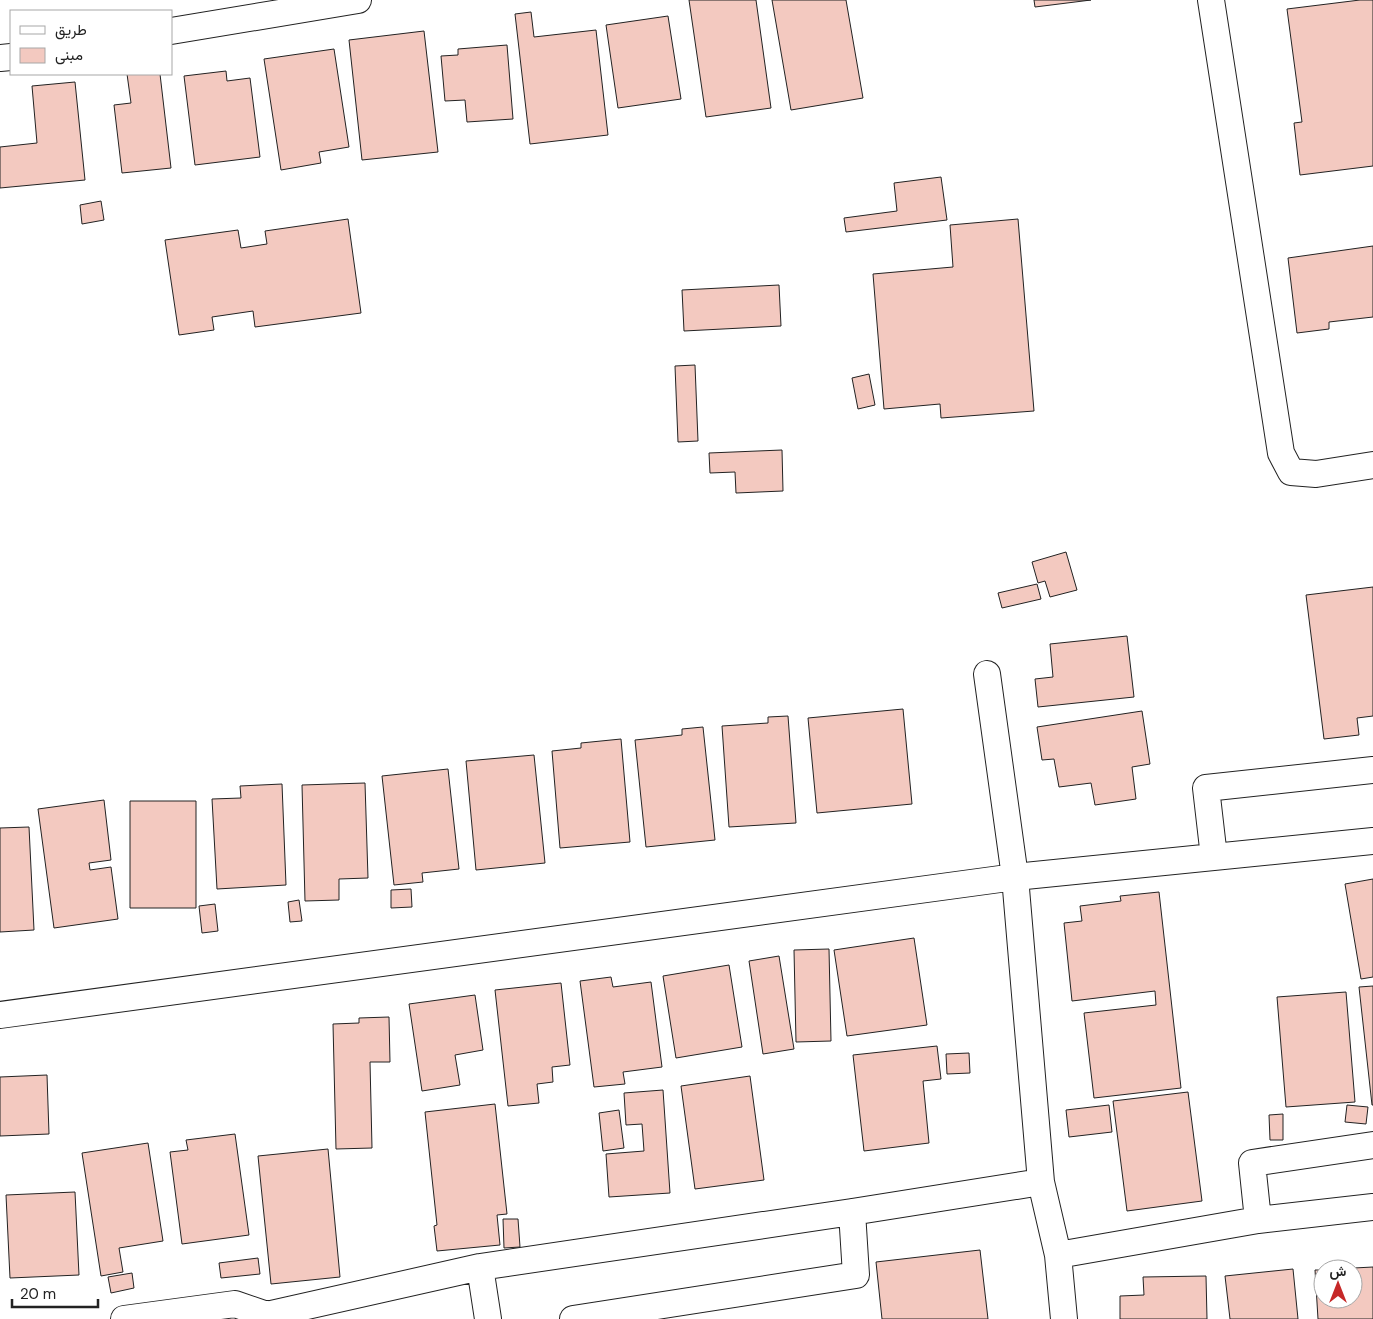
<svg xmlns="http://www.w3.org/2000/svg" width="1373" height="1319" viewBox="0 0 1373 1319" font-family="'DM Sans',Vazirmatn,sans-serif">
  <style>
    .building { fill: #f3c9c0; stroke: #222 }
    .lines { fill: none; stroke-linecap: round; stroke-linejoin: round }
    .minor-casing { stroke: #222; stroke-width: 28 }
    .minor { stroke: #fff; stroke-width: 26 }
  </style>
  <rect width="100%" height="100%" fill="#fff"/>
  <path class="building" d="M 689,0 L 756,0 L 771,108 L 706,117 Z
    M 772,0 L 846,0 L 863,98 L 791,110 Z
    M 1034,0 L 1091,0 L 1035,7 Z
    M 1360,0 L 1373,0 L 1373,166 L 1300,175 L 1294,123 L 1302,122 L 1287,9 Z
    M 531,12 L 534,37 L 596,30 L 608,135 L 530,144 L 515,14 Z
    M 668,16 L 681,99 L 618,108 L 606,25 Z
    M 424,31 L 438,152 L 362,160 L 349,40 Z
    M 507,45 L 513,119 L 467,122 L 465,100 L 445,101 L 441,56 L 458,55 L 458,49 Z
    M 334,49 L 349,147 L 319,152 L 321,163 L 281,170 L 264,59 Z
    M 226,71 L 227,81 L 250,78 L 260,157 L 195,165 L 184,76 Z
    M 127,74 L 160,74 L 171,168 L 122,173 L 114,105 L 131,103 Z
    M 75,82 L 85,180 L 0,188 L 0,147 L 37,143 L 32,86 Z
    M 941,177 L 947,220 L 846,232 L 844,218 L 897,211 L 894,183 Z
    M 101,201 L 104,220 L 82,224 L 80,205 Z
    M 348,219 L 361,313 L 255,327 L 253,311 L 212,317 L 214,330 L 179,335 L 165,240 L 238,230 L 241,248 L 267,244 L 265,231 Z
    M 1018,219 L 1034,411 L 941,418 L 940,404 L 884,409 L 873,274 L 953,267 L 950,225 Z
    M 1373,246 L 1373,317 L 1329,322 L 1329,329 L 1297,333 L 1288,258 Z
    M 779,285 L 781,326 L 684,331 L 682,290 Z
    M 695,365 L 698,441 L 678,442 L 675,366 Z
    M 869,374 L 875,405 L 858,409 L 852,378 Z
    M 782,450 L 783,491 L 736,493 L 735,472 L 710,473 L 709,453 Z
    M 1066,552 L 1077,590 L 1050,597 L 1045,581 L 1038,583 L 1032,562 Z
    M 1037,584 L 1041,599 L 1002,608 L 998,593 Z
    M 1373,587 L 1373,716 L 1357,718 L 1359,735 L 1324,739 L 1306,595 Z
    M 1127,636 L 1134,697 L 1038,707 L 1035,679 L 1053,677 L 1050,644 Z
    M 903,709 L 912,804 L 817,813 L 808,718 Z
    M 1142,711 L 1150,764 L 1132,767 L 1136,799 L 1095,805 L 1091,783 L 1059,787 L 1054,759 L 1042,760 L 1037,727 Z
    M 788,716 L 796,823 L 729,827 L 722,726 L 768,723 L 768,717 Z
    M 703,727 L 715,840 L 646,847 L 635,740 L 682,735 L 682,729 Z
    M 621,739 L 630,842 L 560,848 L 552,751 L 581,748 L 581,743 Z
    M 534,755 L 545,863 L 476,870 L 466,761 Z
    M 448,769 L 459,869 L 422,873 L 423,882 L 394,885 L 382,776 Z
    M 365,783 L 368,878 L 339,879 L 339,900 L 305,901 L 302,785 Z
    M 282,784 L 286,885 L 217,889 L 212,799 L 241,798 L 240,786 Z
    M 104,800 L 111,860 L 89,863 L 90,870 L 111,867 L 118,919 L 54,928 L 38,809 Z
    M 130,801 L 196,801 L 196,908 L 130,908 Z
    M 29,827 L 34,930 L 0,932 L 0,828 Z
    M 1373,879 L 1373,977 L 1361,979 L 1345,884 Z
    M 411,889 L 412,907 L 391,908 L 391,890 Z
    M 1159,892 L 1181,1088 L 1094,1098 L 1084,1013 L 1156,1005 L 1155,991 L 1072,1001 L 1064,923 L 1082,921 L 1080,906 L 1121,901 L 1120,896 Z
    M 299,900 L 302,921 L 290,922 L 288,902 Z
    M 215,904 L 218,931 L 202,933 L 199,906 Z
    M 914,938 L 927,1025 L 847,1036 L 834,950 Z
    M 829,949 L 831,1041 L 796,1042 L 794,950 Z
    M 779,956 L 794,1049 L 763,1054 L 749,961 Z
    M 729,965 L 742,1047 L 676,1058 L 663,976 Z
    M 611,977 L 613,987 L 651,982 L 662,1067 L 623,1072 L 625,1084 L 594,1087 L 580,981 Z
    M 561,983 L 570,1065 L 552,1067 L 553,1082 L 537,1084 L 539,1103 L 508,1106 L 495,990 Z
    M 1373,986 L 1373,1105 L 1372,1105 L 1359,987 Z
    M 1346,992 L 1355,1102 L 1286,1107 L 1277,997 Z
    M 475,995 L 483,1050 L 455,1055 L 460,1085 L 422,1091 L 409,1004 Z
    M 389,1017 L 390,1062 L 370,1062 L 372,1148 L 336,1149 L 333,1024 L 359,1023 L 359,1018 Z
    M 937,1046 L 941,1079 L 923,1081 L 929,1143 L 864,1151 L 853,1055 Z
    M 969,1053 L 970,1073 L 947,1074 L 946,1054 Z
    M 47,1075 L 49,1134 L 0,1136 L 0,1077 Z
    M 750,1076 L 764,1180 L 695,1189 L 681,1086 Z
    M 663,1090 L 670,1193 L 609,1197 L 606,1154 L 644,1151 L 642,1124 L 626,1125 L 624,1093 Z
    M 1188,1092 L 1202,1201 L 1127,1211 L 1113,1101 Z
    M 495,1104 L 507,1214 L 497,1215 L 500,1245 L 437,1251 L 434,1226 L 437,1225 L 425,1112 Z
    M 1109,1105 L 1112,1132 L 1069,1137 L 1066,1110 Z
    M 1347,1105 L 1368,1107 L 1366,1124 L 1345,1122 Z
    M 619,1110 L 624,1148 L 603,1151 L 599,1113 Z
    M 1283,1114 L 1283,1140 L 1270,1140 L 1269,1115 Z
    M 235,1134 L 249,1235 L 182,1244 L 170,1152 L 188,1150 L 186,1140 Z
    M 148,1143 L 163,1241 L 119,1248 L 123,1272 L 101,1276 L 82,1153 Z
    M 328,1149 L 340,1277 L 271,1284 L 258,1156 Z
    M 75,1192 L 79,1275 L 10,1278 L 6,1195 Z
    M 503,1219 L 518,1219 L 520,1247 L 504,1248 Z
    M 980,1250 L 988,1319 L 882,1319 L 876,1262 Z
    M 258,1258 L 260,1274 L 221,1278 L 219,1263 Z
    M 1373,1267 L 1373,1319 L 1318,1319 L 1315,1270 L 1323,1270 L 1323,1299 L 1353,1299 L 1353,1269 L 1335,1269 Z
    M 1293,1269 L 1298,1319 L 1230,1319 L 1225,1276 Z
    M 132,1273 L 134,1288 L 111,1293 L 108,1277 Z
    M 1206,1276 L 1207,1319 L 1120,1319 L 1120,1296 L 1144,1295 L 1143,1277 Z"/>
  <g class="lines">
    <defs>
      <path id="minor" d="M 1211,0 L 1281,453 L 1291,472 L 1316,474 L 1373,465
        M 171,31 L 358,0
        M 0,58 L 11,57
        M 987,674 L 1015,877 L 1041,1182 L 1058,1255 L 1064,1319
        M 1214,857 L 1206,788 L 1373,770
        M 0,1015 L 1015,877 L 1373,841
        M 1258,1220 L 1252,1163 L 1373,1145
        M 1058,1255 L 1258,1220 L 1373,1207
        M 267,1315 L 480,1267
        M 124,1319 L 235,1304 L 267,1315 L 267,1319
        M 488,1319 L 480,1267 L 852,1212 L 1041,1182
        M 573,1319 L 856,1275 L 852,1212"/>
    </defs>
    <use href="#minor" class="minor-casing"/>
    <use href="#minor" class="minor"/>
  </g>
  <rect x="10" y="10" width="162" height="65" fill="#ffffff" stroke="#a7a7a7"/>
  <rect x="20" y="26" width="25" height="8" fill="#ffffff" stroke="#a7a7a7"/>
  <text x="55" y="35" font-size="15" fill="#222222">طريق</text>
  <rect x="20" y="48" width="25" height="15" fill="#f3c9c0" stroke="#a7a7a7"/>
  <text x="55" y="60" font-size="15" fill="#222222">مبنى</text>
  <g transform="translate(1338 1284)"><circle r="24" fill="#ffffff" stroke="#a7a7a7"/>
  <path d="M0-4L9 19L0 12L-9 19Z" fill="#c62828"/>
  <text y="-8" font-size="14" font-weight="bold" text-anchor="middle" fill="#222222">ش</text>
  </g>
  <path d="M12 1299v8h86v-8" fill="none" stroke="#222222" stroke-width="2.5"/>
  <text x="20" y="1299" font-size="15" fill="#222222" stroke="#ffffff" stroke-width="4" paint-order="stroke">20 m</text>
</svg>
